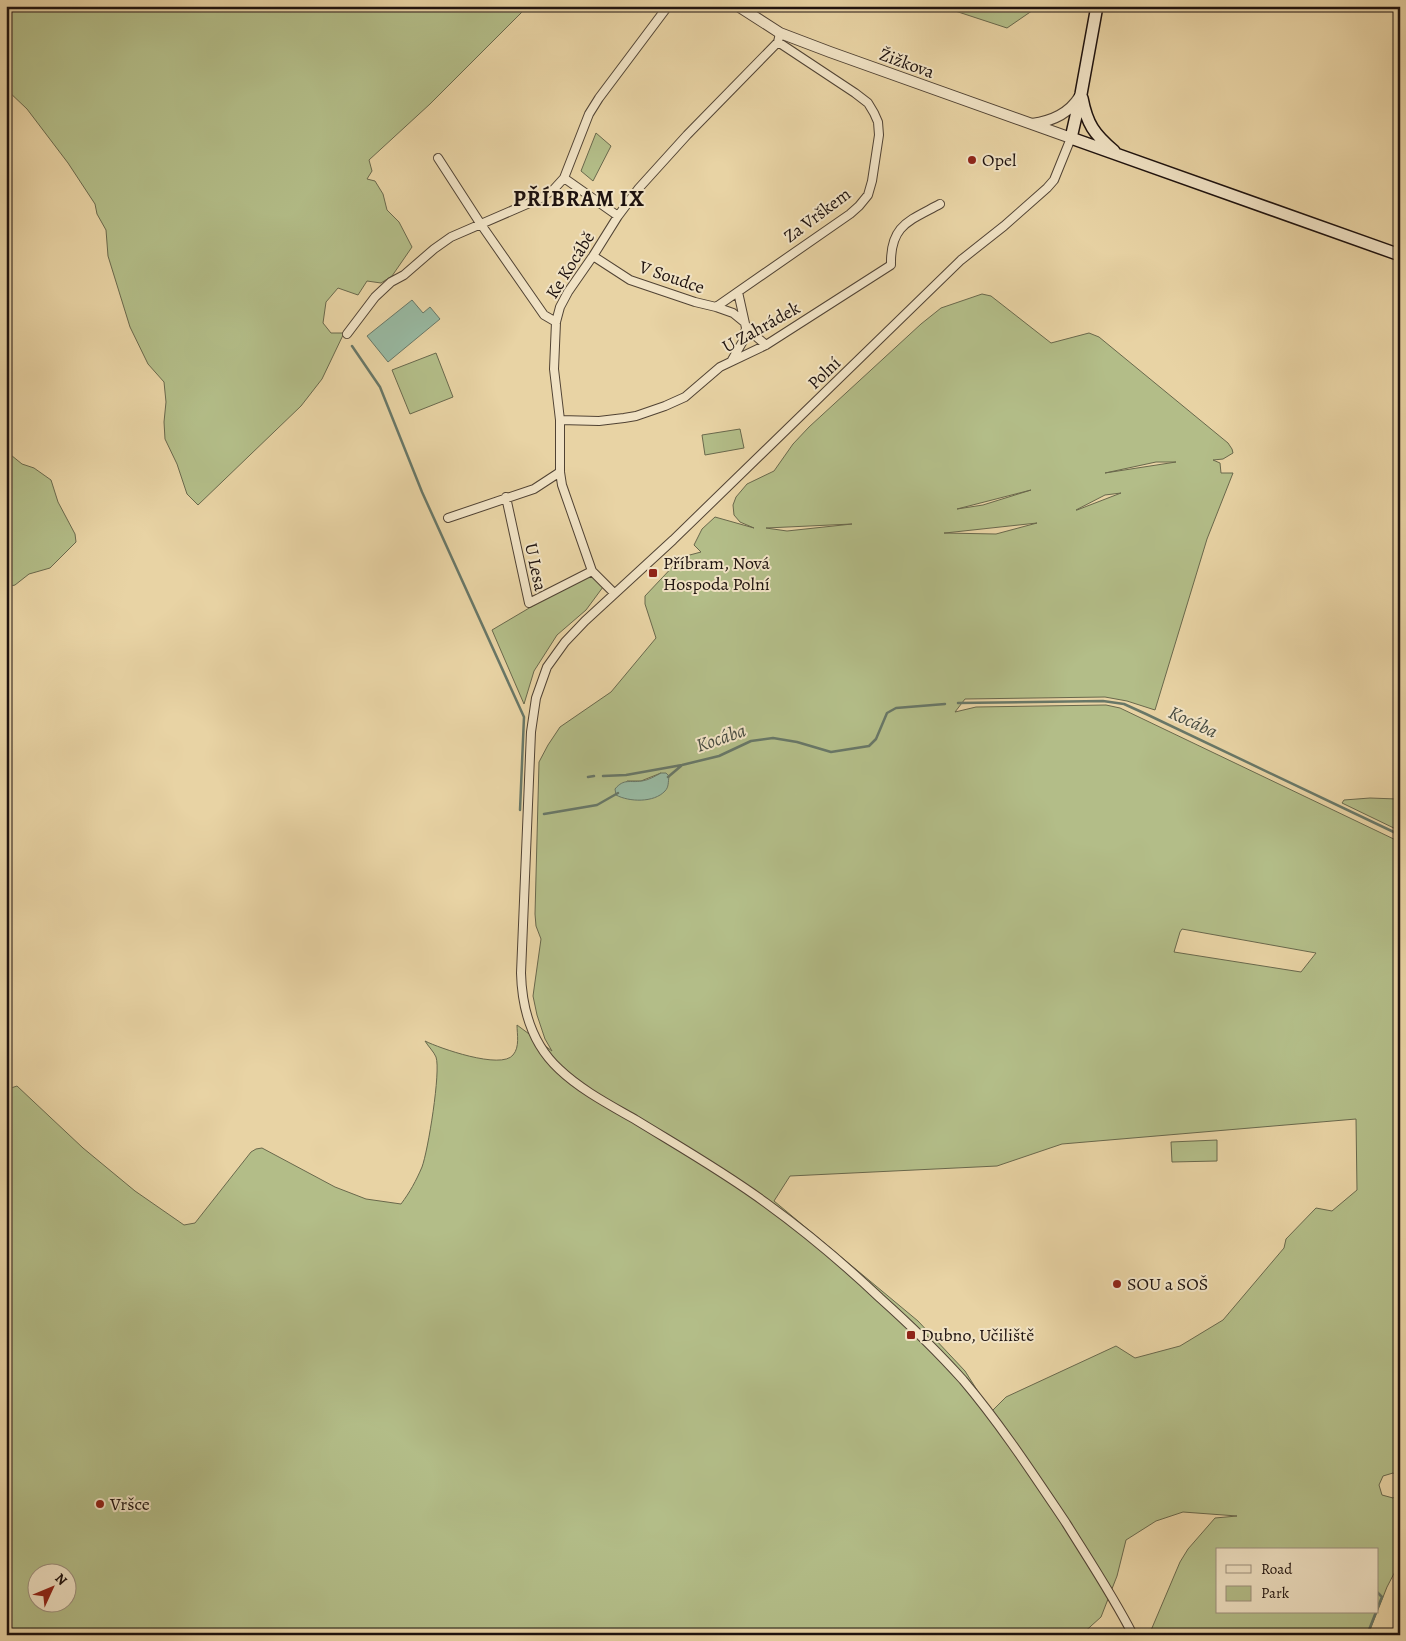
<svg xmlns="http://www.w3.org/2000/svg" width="1406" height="1641" viewBox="0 0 1406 1641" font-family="Alegreya,serif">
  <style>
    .green { fill: #b3bd88; stroke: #69684c; fill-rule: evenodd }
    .water { fill: #98b9a2; stroke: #687767 }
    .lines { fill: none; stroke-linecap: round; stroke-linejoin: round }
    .stream { stroke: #687767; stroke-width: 2.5 }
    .minor-casing { stroke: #514334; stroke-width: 10 }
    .tertiary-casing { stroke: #514334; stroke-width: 12 }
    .secondary-casing { stroke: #1f130f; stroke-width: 14 }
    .minor { stroke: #f0e2c4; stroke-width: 8 }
    .tertiary { stroke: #f0e2c4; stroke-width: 10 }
    .secondary { stroke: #f0e2c4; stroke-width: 11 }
    .poi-dot { fill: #8f2418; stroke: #f0e2c4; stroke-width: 2 }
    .labels { text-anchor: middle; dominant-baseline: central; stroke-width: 4; stroke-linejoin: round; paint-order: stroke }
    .street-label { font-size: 18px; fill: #1f130f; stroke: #f0e2c4 }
    .poi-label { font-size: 18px; fill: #1f130f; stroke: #f0e2c4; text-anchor: start }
    .water-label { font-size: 19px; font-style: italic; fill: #494d42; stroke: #f0e2c4 }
    .district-label { font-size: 22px; font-weight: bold; letter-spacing: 1px; fill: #1f130f; stroke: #f0e2c4 }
  </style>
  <rect width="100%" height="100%" fill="#e8d3a4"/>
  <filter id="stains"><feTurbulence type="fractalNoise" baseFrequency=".004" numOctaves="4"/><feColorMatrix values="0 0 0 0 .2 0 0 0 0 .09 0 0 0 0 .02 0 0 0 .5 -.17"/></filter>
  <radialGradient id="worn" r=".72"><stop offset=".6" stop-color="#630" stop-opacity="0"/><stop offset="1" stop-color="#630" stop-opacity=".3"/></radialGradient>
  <path class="green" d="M 6,6 L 528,6 L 430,104 L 369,160 L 372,171 L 367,179 L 375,181 L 383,194 L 387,210 L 399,222 L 412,247 L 392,276 L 381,283 L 367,281 L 358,295 L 338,288 L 326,302 L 323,323 L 331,333 L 344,333 L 322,379 L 301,406 L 198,505 L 187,494 L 177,464 L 165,439 L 164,422 L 166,402 L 164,382 L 148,364 L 130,327 L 108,256 L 106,230 L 97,214 L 95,204 L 68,163 L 27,109 L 6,89 Z
    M 940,6 L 1039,6 L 1007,28 Z
    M 596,133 L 611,146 L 593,181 L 581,171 Z
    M 982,294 L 991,296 L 1051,343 L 1089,333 L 1099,337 L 1228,443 L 1232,449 L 1233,453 L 1223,459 L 1213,460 L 1220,463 L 1221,473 L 1233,473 L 1207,539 L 1155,710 L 1127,701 L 1105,697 L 965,699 L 955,712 L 976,707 L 1106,705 L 1120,708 L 1400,842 L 1400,1477 L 1393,1473 L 1383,1476 L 1379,1485 L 1382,1495 L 1393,1498 L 1400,1493 L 1400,1562 L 1387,1587 L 1368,1635 L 1149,1635 L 1180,1562 L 1188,1549 L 1215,1518 L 1237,1516 L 1183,1512 L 1156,1521 L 1126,1540 L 1117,1576 L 1101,1617 L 1081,1635 L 6,1635 L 6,1092 L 8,1089 L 17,1086 L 83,1148 L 135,1191 L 184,1225 L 195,1223 L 251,1152 L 256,1149 L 262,1148 L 335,1187 L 366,1199 L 401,1204 C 410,1192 416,1181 422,1167 C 428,1151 441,1071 436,1057 C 434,1052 428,1046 425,1041 C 439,1048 501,1070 513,1055 C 520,1047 517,1034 517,1025 L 552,1051 L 545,1039 L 537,1015 L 533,996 L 541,939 L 536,926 L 535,914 L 539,762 L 548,745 L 560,727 L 611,692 L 656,638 L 645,604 L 645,596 L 678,561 L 686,556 L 701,552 L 694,545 L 702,529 L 715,517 L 754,528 L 740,522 L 734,515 L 733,505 L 736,497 L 747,484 L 774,471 L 793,444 L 809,427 L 921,324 L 941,308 ZM 1156,462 L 1176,462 L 1105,473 ZM 1031,490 L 983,505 L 957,509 ZM 1121,493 L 1077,510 L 1076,510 L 1105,495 ZM 1037,523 L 996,534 L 944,533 L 945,533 ZM 852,524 L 787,531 L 766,528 ZM 661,773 L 621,797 L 627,781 L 641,781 ZM 1182,929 L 1316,953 L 1301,972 L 1174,952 L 1180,932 ZM 1356,1119 L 1357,1190 L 1332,1211 L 1316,1208 L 1286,1239 L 1284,1248 L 1223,1320 L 1180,1346 L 1135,1358 L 1116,1346 L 1006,1397 L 991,1412 L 965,1371 L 918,1321 L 774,1201 L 790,1176 L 997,1166 L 1062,1144 ZM 1217,1550 L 1377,1550 L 1377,1612 L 1217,1612 ZM 38,1574 L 68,1574 L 68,1604 L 38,1604 Z
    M 436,353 L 453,397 L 410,414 L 392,370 Z
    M 740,429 L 744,448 L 705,455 L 702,435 Z
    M 6,451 L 22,464 L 34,468 L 51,480 L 58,502 L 75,534 L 76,542 L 50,568 L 29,574 L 15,585 L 6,587 Z
    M 591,576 L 603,587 L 586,610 L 557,635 L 534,671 L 524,704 L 492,630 L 558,591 Z
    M 1370,798 L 1397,799 L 1395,802 L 1400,806 L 1400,831 L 1342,803 L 1344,800 Z
    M 1217,1140 L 1217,1161 L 1172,1162 L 1171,1142 Z"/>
  <path class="water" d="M 412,300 L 423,313 L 430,307 L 440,319 L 388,362 L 367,336 Z
    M 661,773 L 666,773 L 669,776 C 668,782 669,787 665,791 C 654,803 629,802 616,795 L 615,789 C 624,778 630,783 642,781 C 649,780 655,776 661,773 Z"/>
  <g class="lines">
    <path class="stream" d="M 352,346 L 380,387 L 422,492 L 524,717 L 520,810
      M 958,703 L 1103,701 L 1124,704 L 1146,714 L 1400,835
      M 603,776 L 626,775 L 682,765 L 719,756 L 751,741 L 773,738 L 797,742 L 831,752 L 869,746 L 876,739 L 887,713 L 896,708 L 945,704
      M 588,777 L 594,776
      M 668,777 L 681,766
      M 544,814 L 597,805 L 618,793
      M 1377,1592 L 1382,1597 L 1377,1609
      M 1367,1635 L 1376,1612"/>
    <defs>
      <path id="minor" d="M 1071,138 L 1054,180 L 1047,188 L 1004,226 L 961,260 L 673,540 L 585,621 L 565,642 L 547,667 L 536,698 L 531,732 L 521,973 C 522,1009 531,1043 559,1069 C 581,1090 610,1105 636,1120 C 680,1147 724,1172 766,1203 C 806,1232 844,1264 880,1298 C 909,1324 937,1351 963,1380 C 1001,1425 1033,1474 1066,1523 C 1089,1560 1113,1596 1133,1635
        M 438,158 L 480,223 L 544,315 L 556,322
        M 564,178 L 618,216
        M 593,256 L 630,280 L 695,302 L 716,307 L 733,313 L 744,322
        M 738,292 L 746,328 L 766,345
        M 716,307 L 850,214 L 859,206 L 868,195 L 872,181 L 879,135 L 878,122 L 874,113 L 868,103 L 855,93 L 778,42
        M 347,334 L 375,297 L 391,282 L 404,275 L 434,249 L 451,237 L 541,198 L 554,189 L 564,178 L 589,114 L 599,98 L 668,6
        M 732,360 L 743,341 L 746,328
        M 560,420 L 599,421 L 624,418 L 636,416 L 665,406 L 685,397 L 720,367 L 766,345 L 891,265 C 890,225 909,221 940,204
        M 506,497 L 529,603 L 592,571
        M 448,518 L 534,489 L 560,472
        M 614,593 L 592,571 L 562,485 L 560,472 L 560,420 L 554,369 L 556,322 L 560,307 L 568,292 L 593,256 L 618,216 L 639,188 L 687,135 L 778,42 L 780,33"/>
      <path id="tertiary" d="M 738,6 L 780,33 L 830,52 L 1071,138
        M 1032,124 C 1052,121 1069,114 1080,96"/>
      <path id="secondary" d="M 1097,6 L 1081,94 L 1071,138 L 1400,255
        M 1082,98 C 1087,124 1094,134 1114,151"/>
    </defs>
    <use href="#minor" class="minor-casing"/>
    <use href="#tertiary" class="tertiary-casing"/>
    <use href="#secondary" class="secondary-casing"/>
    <use href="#minor" class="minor"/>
    <use href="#tertiary" class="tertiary"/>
    <use href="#secondary" class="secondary"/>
  </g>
  <g class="poi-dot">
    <circle cx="972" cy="160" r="5"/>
    <rect x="648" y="568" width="10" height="10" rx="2.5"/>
    <circle cx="1117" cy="1284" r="5"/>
    <rect x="906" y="1330" width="10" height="10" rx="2.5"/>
    <circle cx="100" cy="1504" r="5"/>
  </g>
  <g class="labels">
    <g class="street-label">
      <text transform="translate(907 63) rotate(20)">Žižkova</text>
      <text transform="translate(817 215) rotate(-37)">Za Vrškem</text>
      <text transform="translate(570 265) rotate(-58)">Ke Kocábě</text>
      <text transform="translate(672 277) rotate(19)">V Soudce</text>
      <text transform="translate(761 327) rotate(-29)">U Zahrádek</text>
      <text transform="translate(824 373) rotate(-44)">Polní</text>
      <text transform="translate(536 567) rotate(78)">U Lesa</text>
    </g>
    <g class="poi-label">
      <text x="982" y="160">Opel</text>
      <text x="663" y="563">Příbram, Nová<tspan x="663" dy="21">Hospoda Polní</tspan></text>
      <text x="1127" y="1284">SOU a SOŠ</text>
      <text x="921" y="1335">Dubno, Učiliště</text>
      <text x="110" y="1504">Vršce</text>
    </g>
    <g class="water-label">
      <text transform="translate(1193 722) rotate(25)">Kocába</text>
      <text transform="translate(721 738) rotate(-19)">Kocába</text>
    </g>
    <g class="district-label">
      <text x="579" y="199">PŘÍBRAM IX</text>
    </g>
  </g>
  <rect width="1406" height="1641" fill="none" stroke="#e8d3a4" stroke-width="25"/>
  <rect x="8" y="8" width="1391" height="1626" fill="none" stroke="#1f130f" stroke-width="2.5"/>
  <rect x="12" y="12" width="1381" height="1616" fill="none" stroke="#1f130f"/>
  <rect x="1216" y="1548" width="162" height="65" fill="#f0e2c4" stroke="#9c8f7c"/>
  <rect x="1226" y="1565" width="25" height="8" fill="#f0e2c4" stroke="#9c8f7c"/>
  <text x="1261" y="1574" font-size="15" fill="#1f130f">Road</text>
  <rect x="1226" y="1586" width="25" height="15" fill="#b3bd88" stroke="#9c8f7c"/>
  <text x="1261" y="1598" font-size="15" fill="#1f130f">Park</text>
  <g transform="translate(52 1588) rotate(46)"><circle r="24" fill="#f0e2c4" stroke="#9c8f7c"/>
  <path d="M0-4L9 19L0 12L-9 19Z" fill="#8f2418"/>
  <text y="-8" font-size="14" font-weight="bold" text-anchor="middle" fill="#1f130f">N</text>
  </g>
  <rect width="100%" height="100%" filter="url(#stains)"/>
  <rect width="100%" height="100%" fill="url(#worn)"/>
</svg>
